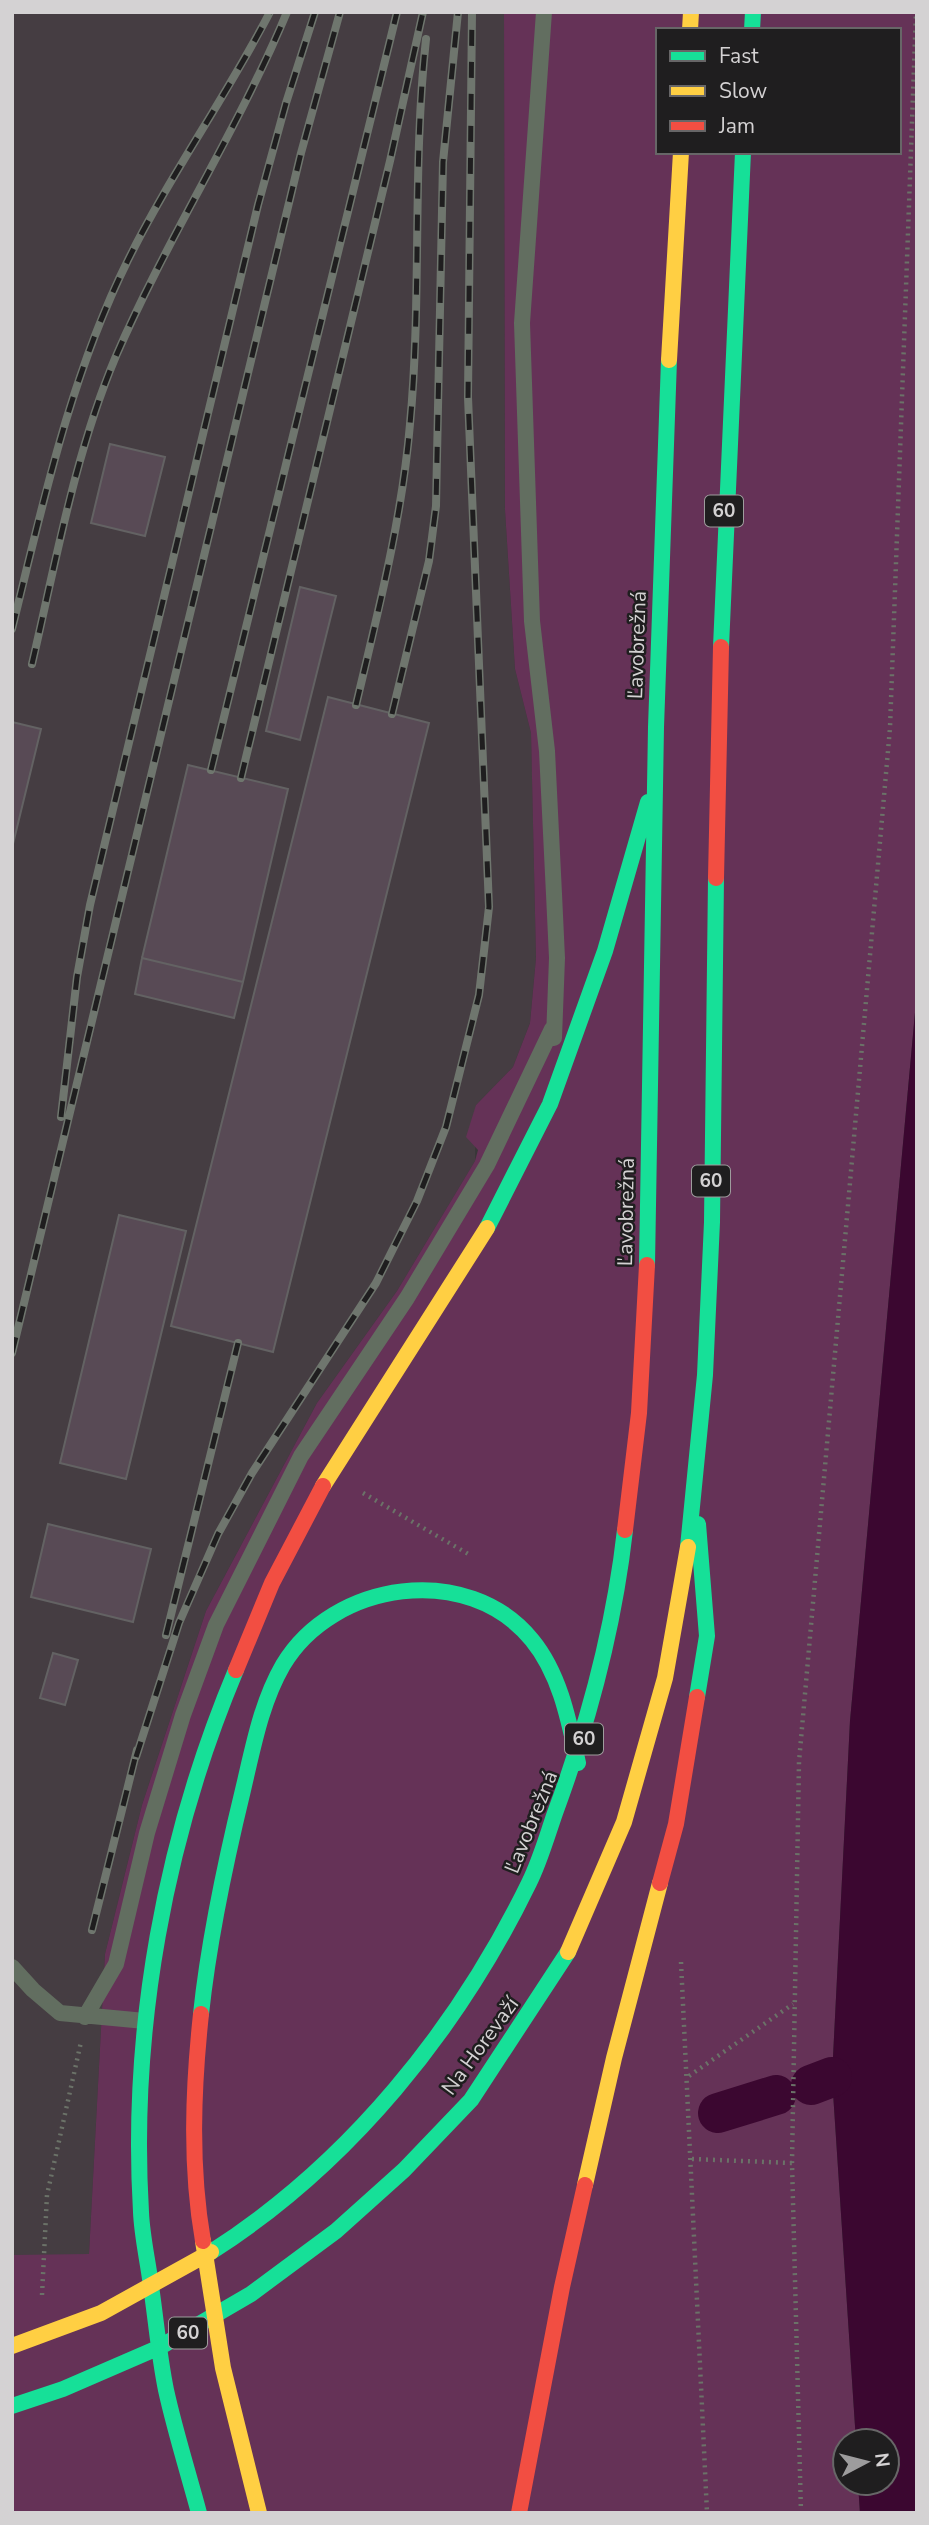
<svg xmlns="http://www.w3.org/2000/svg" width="929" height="2525" viewBox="0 0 929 2525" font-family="'Nunito Sans',sans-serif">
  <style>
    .built { fill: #453d42 }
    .green { fill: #653257; fill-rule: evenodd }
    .water { fill: #3b0730 }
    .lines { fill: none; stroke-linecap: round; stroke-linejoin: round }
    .canal { stroke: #3b0730; stroke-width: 40 }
    .building { fill: #584a55; stroke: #636263; stroke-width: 2 }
    .path { stroke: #6b7268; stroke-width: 4.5; stroke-dasharray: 2 5; stroke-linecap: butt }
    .lane { stroke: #626e60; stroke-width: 16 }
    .fast { stroke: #16e098; stroke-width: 16 }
    .slow { stroke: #ffcf43; stroke-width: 16 }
    .jam { stroke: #f24e42; stroke-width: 16 }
    .rail-casing { stroke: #6f766e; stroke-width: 8 }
    .rail { stroke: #1f1e1f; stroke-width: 5; stroke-dasharray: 16; stroke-linecap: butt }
    .labels { text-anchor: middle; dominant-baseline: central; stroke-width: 5; stroke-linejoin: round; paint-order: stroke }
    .shield { fill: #1f1e1f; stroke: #9e9c9d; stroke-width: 2 }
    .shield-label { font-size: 19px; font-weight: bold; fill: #d4d2d3 }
    .street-label { font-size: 21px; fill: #d4d2d3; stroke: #1f1e1f }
  </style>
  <rect width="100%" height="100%" fill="#383738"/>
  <path class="built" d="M 12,12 L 504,12 L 505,510 L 515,669 L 531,733 L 532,772 L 536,958 L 530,1023 L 513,1067 L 476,1105 L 475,1161 L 397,1291 L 317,1403 L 206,1611 L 142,1805 L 105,1954 L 89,2255 L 12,2255 Z"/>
  <path class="green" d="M 504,12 L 917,12 L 917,991 L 850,1721 L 832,2077 L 856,2441 L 845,2441 L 845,2483 L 858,2483 L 860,2513 L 12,2513 L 12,2255 L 89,2254 L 105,1954 L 142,1805 L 206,1611 L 317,1403 L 397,1291 L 475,1161 L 478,1150 L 466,1137 L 476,1105 L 513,1067 L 530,1023 L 536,958 L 531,733 L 515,669 L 505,510 ZM 658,30 L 899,30 L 899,152 L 658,152 Z"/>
  <path class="water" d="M 917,991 L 917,2513 L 860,2513 L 858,2483 L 887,2483 L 887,2441 L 856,2441 L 832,2077 L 850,1721 Z"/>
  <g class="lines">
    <path class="canal" d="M 811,2085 L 832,2077
      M 718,2113 L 776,2095"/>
  </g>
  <path class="building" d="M 110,444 L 165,457 L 145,536 L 91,523 Z
    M 300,587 L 336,596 L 300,740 L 266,731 Z
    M 328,697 L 429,723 L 273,1352 L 171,1326 Z
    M 12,722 L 41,729 L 12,848 Z
    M 188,765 L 288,789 L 243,982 L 142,958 Z
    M 142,958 L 243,982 L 234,1018 L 135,994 Z
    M 119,1215 L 186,1231 L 126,1479 L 60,1463 Z
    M 48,1524 L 151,1549 L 133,1622 L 31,1597 Z
    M 53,1653 L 78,1660 L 65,1705 L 40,1698 Z"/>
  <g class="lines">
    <path class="path" d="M 363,1493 L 470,1555
      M 681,1962 L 707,2513
      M 689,2076 L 793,2004
      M 692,2159 L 792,2163
      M 42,2295 L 47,2195 L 81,2042
      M 801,2513 L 792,2163 L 799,1762 L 890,728 L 916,12"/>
    <path class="lane" d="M 544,12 L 522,323 L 532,621 L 547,751 L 554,894 L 557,958 L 554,1038
      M 12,1967 L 33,1990 L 60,2013 L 145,2021
      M 85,2017 L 116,1964 L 147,1833 L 183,1715 L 216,1625 L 301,1456 L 407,1298 L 487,1165 L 552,1029"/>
    <path class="fast" d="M 752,30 L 753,12
      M 721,647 L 743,152
      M 487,1228 L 550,1104 L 605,951 L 648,802
      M 647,1265 L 656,727 L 669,360
      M 688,1547 L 705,1375 L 712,1222 L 716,878
      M 697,1697 L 707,1636 L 698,1524
      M 201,2014 C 209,1938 225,1864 243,1790 C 253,1748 261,1703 283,1665 C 333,1581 468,1561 532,1640 C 560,1674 569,1721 578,1763
      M 211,2252 C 349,2164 458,2029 529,1883 C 540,1861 547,1836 555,1813 C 589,1721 614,1628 625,1530
      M 12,2406 L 63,2389 L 160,2347 L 251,2294 L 336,2231 L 404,2170 L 471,2100 L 568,1952
      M 199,2513 C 188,2472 175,2431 166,2390 C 159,2356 156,2320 151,2286 C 148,2261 142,2237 141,2212 C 130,2029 165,1839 236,1670"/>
    <path class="slow" d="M 690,30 L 691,12
      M 669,360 L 681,152
      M 323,1486 L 487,1228
      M 568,1952 L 624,1822 L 665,1678 L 688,1547
      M 585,2185 L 614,2058 L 660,1883
      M 203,2241 L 223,2368 L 259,2513
      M 12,2346 L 101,2313 L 211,2252"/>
    <path class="jam" d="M 716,878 L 721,647
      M 625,1530 L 639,1413 L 647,1265
      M 236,1670 L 272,1583 L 323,1486
      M 660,1883 L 676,1824 L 697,1697
      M 201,2014 C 193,2089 190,2166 203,2241
      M 519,2513 L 562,2287 L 585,2185"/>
    <defs>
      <path id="rail" d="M 12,629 C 43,503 70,377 128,260 C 170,175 226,97 270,12
        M 32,664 C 56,561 75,453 116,356 C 167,238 238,130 287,12
        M 356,705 C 378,612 402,519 410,424 C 422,296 412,167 426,39
        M 392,714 L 429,561 L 436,506 L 443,162 L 458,12
        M 211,770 L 397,12
        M 241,778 L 390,161 L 423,12
        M 61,1117 L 77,977 L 90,905 L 258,205 L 286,103 L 315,12
        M 12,1353 L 301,153 L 340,12
        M 166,1635 L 238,1343
        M 136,1757 L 179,1623 L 218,1534 L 252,1473 L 376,1283 L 417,1201 L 446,1127 L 479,995 L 489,907 L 468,397 L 472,12
        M 92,1930 L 137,1750"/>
    </defs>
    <use href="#rail" class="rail-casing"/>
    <use href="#rail" class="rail"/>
  </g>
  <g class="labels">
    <g class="shield">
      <rect x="705" y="495.5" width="38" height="31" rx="5"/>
      <rect x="692" y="1165.5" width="38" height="31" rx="5"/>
      <rect x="565" y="1723.5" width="38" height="31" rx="5"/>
      <rect x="169" y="2317.5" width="38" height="31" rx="5"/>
    </g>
    <g class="shield-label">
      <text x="724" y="511">60</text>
      <text x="711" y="1181">60</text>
      <text x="584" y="1739">60</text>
      <text x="188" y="2333">60</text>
    </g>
    <g class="street-label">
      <text transform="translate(637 645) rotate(-88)">Ľavobrežná</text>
      <text transform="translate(626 1212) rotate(-89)">Ľavobrežná</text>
      <text transform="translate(531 1822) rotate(-68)">Ľavobrežná</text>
      <text transform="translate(480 2046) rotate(-54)">Na Horevaží</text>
    </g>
  </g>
  <rect width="929" height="2525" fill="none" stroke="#d4d2d3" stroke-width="28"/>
  <rect x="656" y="28" width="245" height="126" fill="#1f1e1f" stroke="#676667" stroke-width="2"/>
  <rect x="670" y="51" width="35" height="10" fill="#16e098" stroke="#676667" stroke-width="2"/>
  <text x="719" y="63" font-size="21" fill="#d4d2d3">Fast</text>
  <rect x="670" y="86" width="35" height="10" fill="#ffcf43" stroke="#676667" stroke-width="2"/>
  <text x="719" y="98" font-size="21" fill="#d4d2d3">Slow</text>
  <rect x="670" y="121" width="35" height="10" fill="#f24e42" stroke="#676667" stroke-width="2"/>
  <text x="719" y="133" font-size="21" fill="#d4d2d3">Jam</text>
  <g transform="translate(866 2462) rotate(83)"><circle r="33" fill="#1f1e1f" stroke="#676667" stroke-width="2"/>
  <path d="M0-5L12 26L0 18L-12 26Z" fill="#9d9c9d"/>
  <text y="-10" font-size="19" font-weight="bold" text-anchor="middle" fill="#d4d2d3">N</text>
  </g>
</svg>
